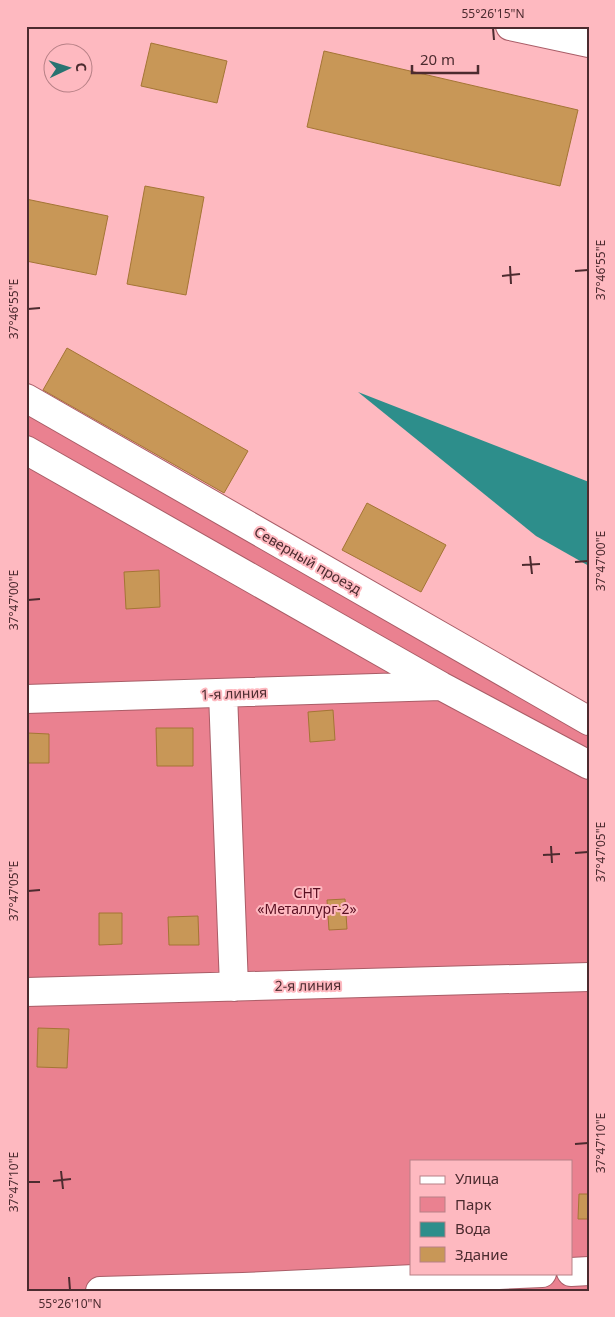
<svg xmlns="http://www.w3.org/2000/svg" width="615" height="1317" viewBox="0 0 615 1317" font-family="'Noto Sans',sans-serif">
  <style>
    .green { fill: #ea8190; fill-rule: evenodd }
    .water { fill: #2d8e8b }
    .building { fill: #c89757; stroke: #a47535 }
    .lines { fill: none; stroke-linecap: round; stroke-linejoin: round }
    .minor-casing { stroke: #a95d67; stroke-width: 30 }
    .minor { stroke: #fff; stroke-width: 28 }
    .ticks { fill: none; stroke: #4c2b2f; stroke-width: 2 }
    .labels { text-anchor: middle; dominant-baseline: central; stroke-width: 4; stroke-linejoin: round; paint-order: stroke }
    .street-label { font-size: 14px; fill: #4c2b2f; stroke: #feb9c0 }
    .park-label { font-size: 14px; fill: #590f21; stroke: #feb9c0 }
    .neatline { fill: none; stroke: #4c2b2f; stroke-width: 2 }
    .ticks-label { font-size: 12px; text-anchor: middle; fill: #4c2b2f }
  </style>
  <rect width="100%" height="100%" fill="#feb9c0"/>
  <path class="green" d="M 26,411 L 589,733 L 589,1291 L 26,1291 ZM 411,1161 L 571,1161 L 571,1273 L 411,1273 Z"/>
  <path class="water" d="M 358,392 L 589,482 L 589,566 L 536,536 Z"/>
  <path class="building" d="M 151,43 L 227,61 L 217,103 L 141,86 Z
    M 324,51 L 578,110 L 560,186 L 307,127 Z
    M 145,186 L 204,197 L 186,295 L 127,284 Z
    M 26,199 L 108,216 L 96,275 L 26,261 Z
    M 67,348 L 248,451 L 224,493 L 43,390 Z
    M 367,503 L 446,545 L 421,592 L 342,550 Z
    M 159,570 L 160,607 L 126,609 L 124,572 Z
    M 333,710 L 335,740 L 310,742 L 308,712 Z
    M 156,728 L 193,728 L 193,766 L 157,766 Z
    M 28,733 L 49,734 L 49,763 L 28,763 Z
    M 345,899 L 347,929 L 329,930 L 327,900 Z
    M 99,913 L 122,913 L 122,944 L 99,945 Z
    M 198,916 L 199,945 L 169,945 L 168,917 Z
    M 38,1028 L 69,1029 L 67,1068 L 37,1067 Z
    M 579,1194 L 589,1194 L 589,1219 L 578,1219 Z"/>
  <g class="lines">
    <defs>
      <path id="minor" d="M 510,26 L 589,43
        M 26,398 L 589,721
        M 26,450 L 441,686 L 589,765
        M 223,693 L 234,987
        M 26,699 L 441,686
        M 26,992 L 589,977
        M 571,1272 L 589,1271
        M 100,1291 L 243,1287 L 542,1273"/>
    </defs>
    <use href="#minor" class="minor-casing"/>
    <use href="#minor" class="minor"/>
  </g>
  <path class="ticks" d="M 493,28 L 494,40M 510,266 L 511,284M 575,271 L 588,270M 502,276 L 520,274M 28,309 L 40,308M 530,556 L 532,574M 575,562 L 588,561M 522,565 L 540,564M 28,600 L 40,599M 551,846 L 552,863M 575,853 L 588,852M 543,855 L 560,854M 28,891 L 40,890M 575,1144 L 588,1143M 61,1171 L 63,1189M 53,1181 L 71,1179M 28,1182 L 40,1182M 69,1277 L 70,1290"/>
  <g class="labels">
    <g class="street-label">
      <text transform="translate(308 560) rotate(30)">Северный проезд</text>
      <text transform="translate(234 693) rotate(-2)">1-я линия</text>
      <text transform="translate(308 985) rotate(-1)">2-я линия</text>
    </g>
    <g class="park-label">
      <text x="307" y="892">СНТ<tspan x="307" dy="16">«Металлург-2»</tspan></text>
    </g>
  </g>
  <rect width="615" height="1317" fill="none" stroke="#feb9c0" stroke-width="55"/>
  <rect x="410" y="1160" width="162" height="115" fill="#feb9c0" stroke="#b78086"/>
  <rect x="420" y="1176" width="25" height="8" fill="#ffffff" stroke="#b78086"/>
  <text x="455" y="1184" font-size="15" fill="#4c2b2f">Улица</text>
  <rect x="420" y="1197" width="25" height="15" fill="#ea8190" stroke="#b78086"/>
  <text x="455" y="1210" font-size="15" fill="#4c2b2f">Парк</text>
  <rect x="420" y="1222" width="25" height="15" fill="#2d8e8b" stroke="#b78086"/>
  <text x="455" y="1234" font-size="15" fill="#4c2b2f">Вода</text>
  <rect x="420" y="1247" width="25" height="15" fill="#c89757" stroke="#b78086"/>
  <text x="455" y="1260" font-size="15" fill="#4c2b2f">Здание</text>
  <g transform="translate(68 68) rotate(86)"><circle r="24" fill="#feb9c0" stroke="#b78086"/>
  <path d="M0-4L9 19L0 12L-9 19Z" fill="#297371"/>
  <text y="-8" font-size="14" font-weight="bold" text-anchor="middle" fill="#4c2b2f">С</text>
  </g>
  <path d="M412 65v8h66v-8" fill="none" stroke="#4c2b2f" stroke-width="2.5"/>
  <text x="420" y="65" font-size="15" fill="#4c2b2f" stroke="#feb9c0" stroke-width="4" paint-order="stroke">20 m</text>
  <rect x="28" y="28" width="560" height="1262" class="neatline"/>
  <g class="ticks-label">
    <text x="493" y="18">55°26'15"N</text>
    <text transform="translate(601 270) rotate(-90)" y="4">37°46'55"E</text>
    <text transform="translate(14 309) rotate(-90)" y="4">37°46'55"E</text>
    <text transform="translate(601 561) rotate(-90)" y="4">37°47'00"E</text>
    <text transform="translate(14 600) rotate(-90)" y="4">37°47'00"E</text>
    <text transform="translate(601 852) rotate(-90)" y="4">37°47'05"E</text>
    <text transform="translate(14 891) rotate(-90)" y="4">37°47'05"E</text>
    <text transform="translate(601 1143) rotate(-90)" y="4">37°47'10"E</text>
    <text transform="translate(14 1182) rotate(-90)" y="4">37°47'10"E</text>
    <text x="70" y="1308">55°26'10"N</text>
  </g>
</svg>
